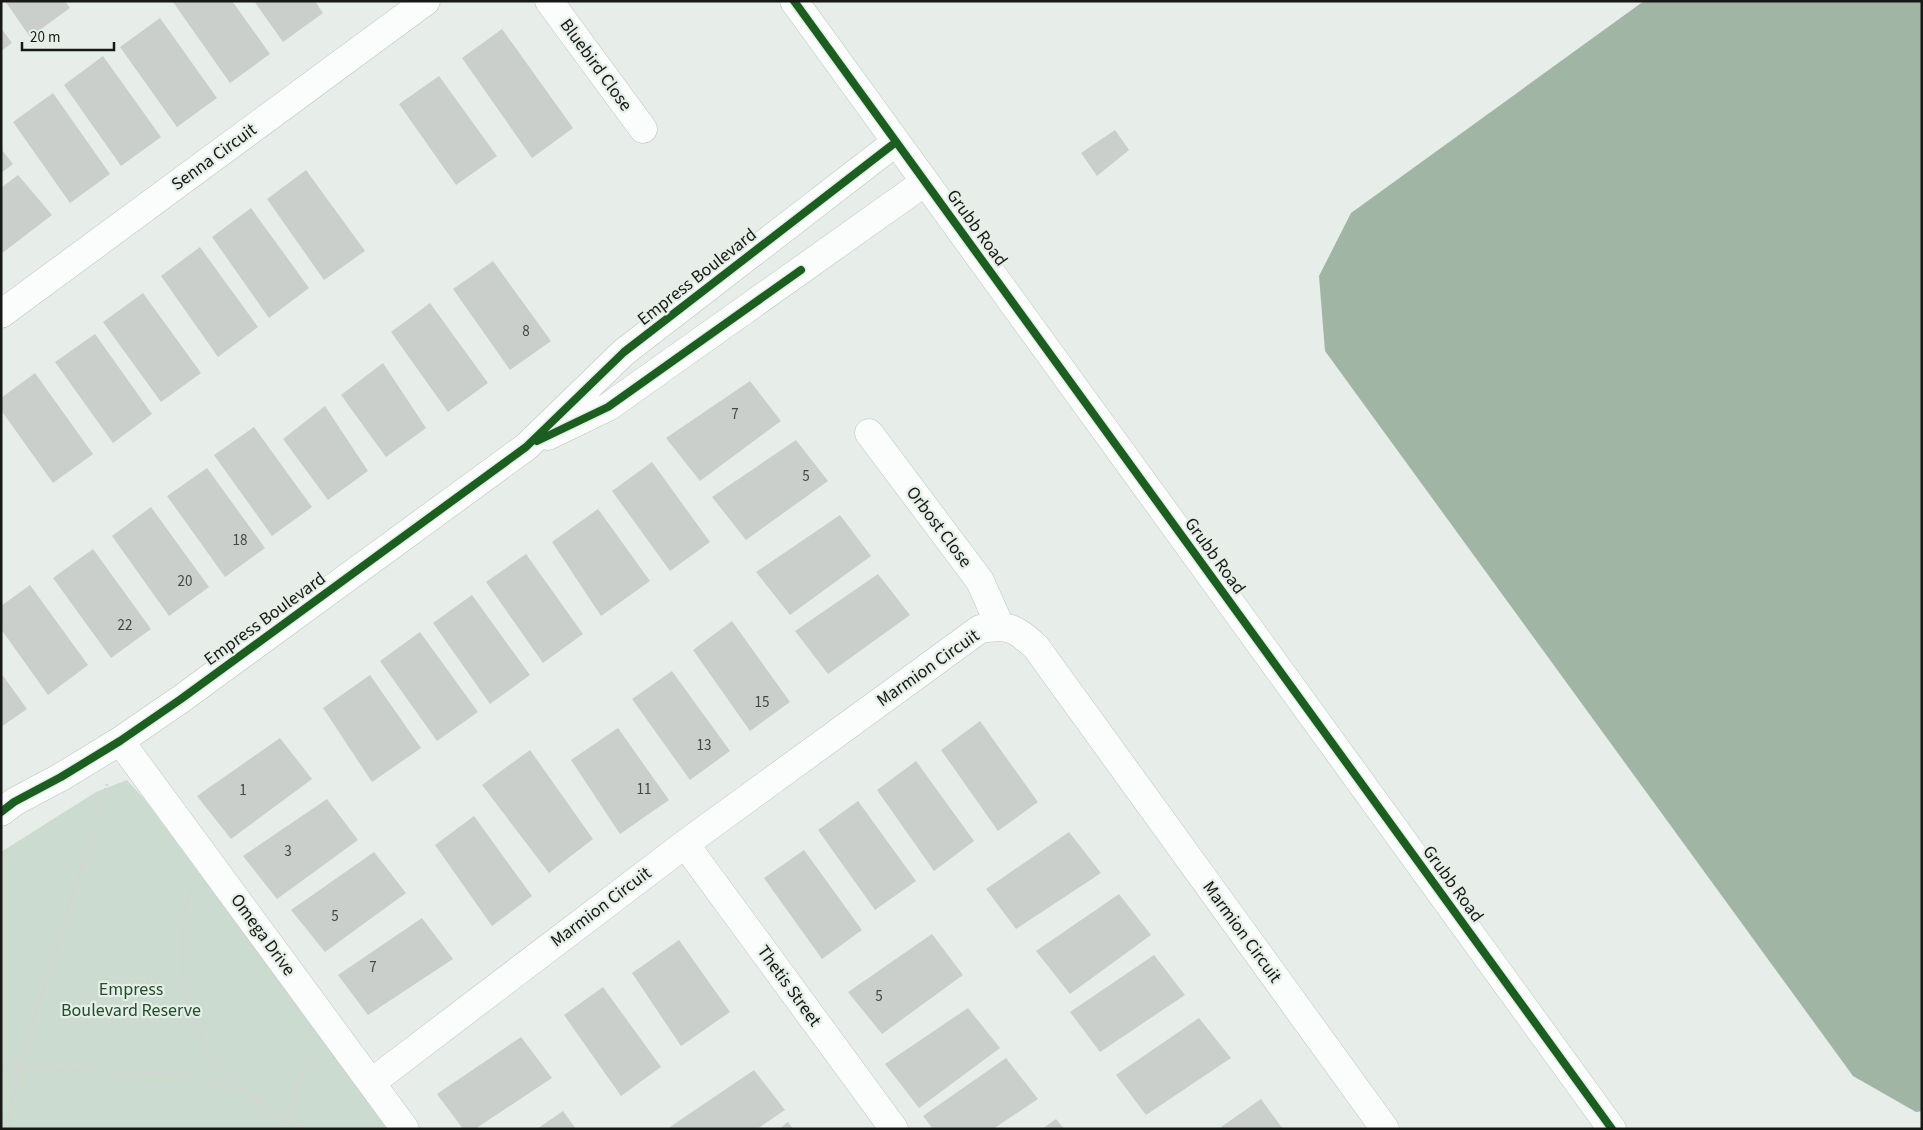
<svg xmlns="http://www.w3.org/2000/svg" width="1923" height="1130" viewBox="0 0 1923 1130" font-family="'Source Sans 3',sans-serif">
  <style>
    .green { fill: #ccdbcf }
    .water { fill: #a0b5a4 }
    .building { fill: #cbcfcc }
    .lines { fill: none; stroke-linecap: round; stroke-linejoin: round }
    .street-casing { stroke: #bfc4c0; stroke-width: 29 }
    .secondary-casing { stroke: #bfc4c0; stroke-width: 29 }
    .path { stroke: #d3d4d4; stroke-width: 3; stroke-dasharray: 4 2.5; stroke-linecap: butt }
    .street { stroke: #fbfcfc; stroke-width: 28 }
    .secondary { stroke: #fbfcfc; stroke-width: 28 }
    .cycleway-casing { stroke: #e5efe7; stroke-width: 11 }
    .cycleway { stroke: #1b5e20; stroke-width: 8 }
    .labels { text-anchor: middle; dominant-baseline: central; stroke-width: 4.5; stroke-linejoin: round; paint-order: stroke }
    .number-label { font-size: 15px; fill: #434644 }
    .street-label { font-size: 18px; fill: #161916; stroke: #e5efe7 }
    .park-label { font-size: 18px; fill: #214d2d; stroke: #e5efe7 }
  </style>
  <rect width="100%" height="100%" fill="#e7ede8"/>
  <path class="green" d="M 127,780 L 145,800 L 388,1129 L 1,1129 L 1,852 L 96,792 Z"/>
  <path class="water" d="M 1644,1 L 1922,1 L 1922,1111 L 1916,1112 L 1853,1076 L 1325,351 L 1319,276 L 1351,213 Z"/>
  <path class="building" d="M 5,1 L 65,1 L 70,8 L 30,37 Z
    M 174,1 L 232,1 L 270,54 L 230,83 L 173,2 Z
    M 254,1 L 315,1 L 323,13 L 283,42 Z
    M 160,18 L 217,98 L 177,127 L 120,47 Z
    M 1,28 L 12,43 L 1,51 Z
    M 502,29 L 573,128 L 532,158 L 462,58 Z
    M 103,56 L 161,137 L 121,166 L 64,85 Z
    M 439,76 L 497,156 L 456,185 L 399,104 Z
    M 53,93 L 110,174 L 70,203 L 13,122 Z
    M 1115,130 L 1129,150 L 1097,176 L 1081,153 Z
    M 1,149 L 13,164 L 1,173 Z
    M 306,170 L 365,251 L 324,280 L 267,199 Z
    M 18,175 L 52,215 L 1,254 L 1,188 Z
    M 251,208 L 309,288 L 269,318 L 212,237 Z
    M 200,247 L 258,327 L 218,357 L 161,276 Z
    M 493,261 L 551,341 L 510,370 L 453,289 Z
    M 143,293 L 201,373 L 161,402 L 103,322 Z
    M 430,303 L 488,383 L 448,412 L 391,332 Z
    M 95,334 L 152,414 L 113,443 L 55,362 Z
    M 383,363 L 426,428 L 386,457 L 341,395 Z
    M 35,373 L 93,454 L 53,483 L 1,410 L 1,398 Z
    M 750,381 L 781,421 L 700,481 L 666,438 Z
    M 325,406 L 368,471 L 328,500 L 283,439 Z
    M 254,427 L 312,507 L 272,536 L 214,455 Z
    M 796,440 L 828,481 L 746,540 L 712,497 Z
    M 652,462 L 710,542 L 670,571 L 612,491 Z
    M 207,468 L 265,548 L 225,577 L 167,496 Z
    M 151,507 L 209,587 L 169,616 L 112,536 Z
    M 598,509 L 650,581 L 601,616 L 552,542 Z
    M 840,515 L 871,556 L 790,615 L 756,572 Z
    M 93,549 L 151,629 L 111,658 L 53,578 Z
    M 526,554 L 583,634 L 543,663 L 486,582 Z
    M 878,574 L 910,615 L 828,674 L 795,631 Z
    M 30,585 L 88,665 L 48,695 L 1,629 L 1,606 Z
    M 472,595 L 530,675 L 490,704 L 433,623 Z
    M 732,621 L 790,702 L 750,731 L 693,650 Z
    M 420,632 L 478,712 L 437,741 L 380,661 Z
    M 672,671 L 730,751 L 690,780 L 632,699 Z
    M 1,673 L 27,709 L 1,727 Z
    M 370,675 L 421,748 L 372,782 L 323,708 Z
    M 980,721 L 1038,802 L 998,831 L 941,750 Z
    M 618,728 L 669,800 L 620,834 L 571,760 Z
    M 280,738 L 312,779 L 231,839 L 197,796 Z
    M 530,750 L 593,839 L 549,873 L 482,785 Z
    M 916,761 L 974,841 L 934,871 L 877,790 Z
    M 327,799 L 358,840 L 277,899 L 243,856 Z
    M 858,801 L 916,881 L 875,910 L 818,830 Z
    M 474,816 L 532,896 L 492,926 L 435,845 Z
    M 1069,832 L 1101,873 L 1016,929 L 986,889 Z
    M 804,850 L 862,930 L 822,959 L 764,878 Z
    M 374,852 L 406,893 L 325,952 L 291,910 Z
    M 1119,894 L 1151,935 L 1070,994 L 1036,951 Z
    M 422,918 L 453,959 L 368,1015 L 338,975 Z
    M 932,934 L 963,975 L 882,1034 L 848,992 Z
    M 679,940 L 730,1012 L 681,1046 L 632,973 Z
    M 1154,955 L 1185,995 L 1100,1052 L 1070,1012 Z
    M 603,987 L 661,1067 L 621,1096 L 564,1015 Z
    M 968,1008 L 1000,1048 L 919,1108 L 885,1064 Z
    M 1199,1018 L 1231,1058 L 1146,1115 L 1116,1075 Z
    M 521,1037 L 552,1078 L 475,1129 L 463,1129 L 437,1094 Z
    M 1006,1058 L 1038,1099 L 993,1129 L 933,1129 L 923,1116 Z
    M 754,1070 L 785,1110 L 757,1129 L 672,1129 L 670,1127 Z
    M 1261,1099 L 1283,1129 L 1222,1129 L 1221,1127 Z
    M 563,1111 L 576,1129 L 537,1129 Z
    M 1056,1119 L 1064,1129 L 1042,1129 Z
    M 788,1122 L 793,1129 L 779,1129 Z"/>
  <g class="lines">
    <defs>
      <path id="street" d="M 549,1 L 643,129
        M 1,314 L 426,1
        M 869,433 L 980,581 L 1000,626
        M 120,741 L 405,1129
        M 685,844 L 894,1129
        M 372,1082 L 685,844 L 980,629 C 1009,624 1015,628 1036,647 L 1385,1129"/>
      <path id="secondary" d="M 794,1 L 1612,1129
        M 548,436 L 608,407 L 925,182
        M 1,812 L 14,802 L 61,777 L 120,741 L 181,699 L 526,447 L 624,352 L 896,142"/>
    </defs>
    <use href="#street" class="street-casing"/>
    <use href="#secondary" class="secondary-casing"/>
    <path class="path" d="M 191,889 L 184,915 L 182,965 L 189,1009 L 209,1053 L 243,1091
      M 1,1066 L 52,1070 L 173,1073 L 244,1091 L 303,1129
      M 7,1129 L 19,1068 L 107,784
      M 284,1129 L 302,1073 L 318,1060"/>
    <use href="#street" class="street"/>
    <use href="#secondary" class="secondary"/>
    <defs>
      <path id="cycleway" d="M 794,1 L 1612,1129
        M 537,441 L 608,407 L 801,270
        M 1,812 L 14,802 L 61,777 L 120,741 L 181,699 L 526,447 L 624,352 L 896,142"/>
    </defs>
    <use href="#cycleway" class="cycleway-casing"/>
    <use href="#cycleway" class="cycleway"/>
  </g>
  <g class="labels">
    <g class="number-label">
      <text x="526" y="331">8</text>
      <text x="735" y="414">7</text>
      <text x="806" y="476">5</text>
      <text x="240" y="540">18</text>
      <text x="185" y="581">20</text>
      <text x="125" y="625">22</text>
      <text x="762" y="702">15</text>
      <text x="704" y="745">13</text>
      <text x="644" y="789">11</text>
      <text x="243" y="790">1</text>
      <text x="288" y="851">3</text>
      <text x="335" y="916">5</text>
      <text x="373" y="967">7</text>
      <text x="879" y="996">5</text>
    </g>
    <g class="street-label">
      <text transform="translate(596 65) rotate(54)">Bluebird Close</text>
      <text transform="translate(214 157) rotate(-36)">Senna Circuit</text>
      <text transform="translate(977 228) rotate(54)">Grubb Road</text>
      <text transform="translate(697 277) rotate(-38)">Empress Boulevard</text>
      <text transform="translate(939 527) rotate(53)">Orbost Close</text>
      <text transform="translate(1215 556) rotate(54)">Grubb Road</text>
      <text transform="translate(265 619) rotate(-36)">Empress Boulevard</text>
      <text transform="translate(928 668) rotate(-35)">Marmion Circuit</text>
      <text transform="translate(1453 884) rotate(54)">Grubb Road</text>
      <text transform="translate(601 907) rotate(-37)">Marmion Circuit</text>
      <text transform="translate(1242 932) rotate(54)">Marmion Circuit</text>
      <text transform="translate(263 935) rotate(54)">Omega Drive</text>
      <text transform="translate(789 986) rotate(54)">Thetis Street</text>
    </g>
    <g class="park-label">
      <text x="131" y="989">Empress<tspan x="131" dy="21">Boulevard Reserve</tspan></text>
    </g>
  </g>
  <rect width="1923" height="1130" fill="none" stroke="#161916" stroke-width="5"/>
  <path d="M22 42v8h92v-8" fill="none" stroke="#161916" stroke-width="2.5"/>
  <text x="30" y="42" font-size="15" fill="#161916" stroke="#e5efe7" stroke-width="4" paint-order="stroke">20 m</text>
</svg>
